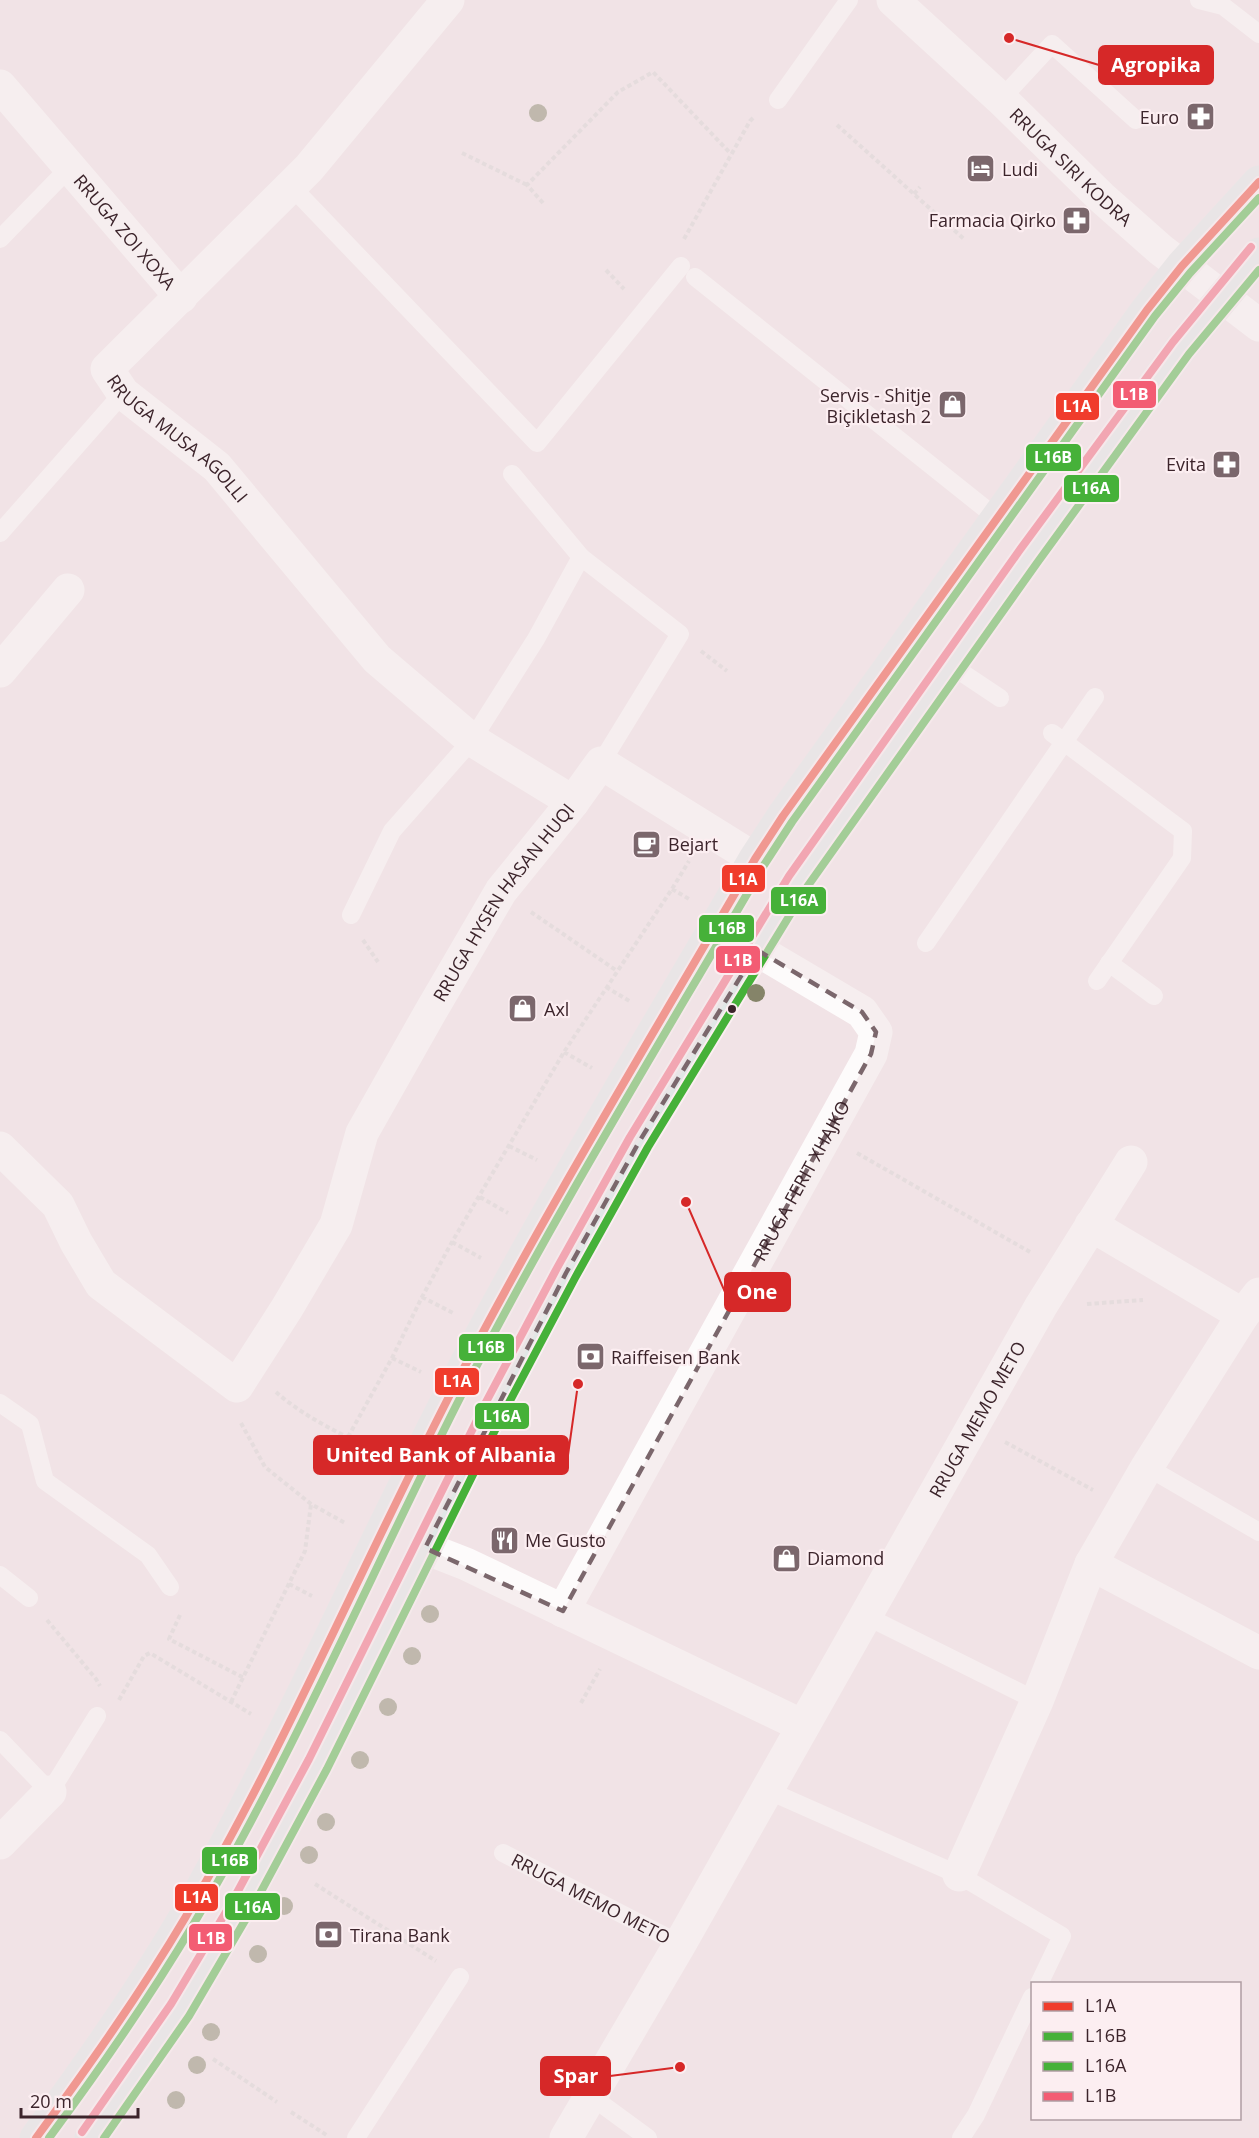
<svg xmlns="http://www.w3.org/2000/svg" width="1259" height="2138" viewBox="0 0 1259 2138" font-family="'Open Sans',sans-serif">
  <style>
    .lines { fill: none; stroke-linecap: round; stroke-linejoin: round }
    .path { stroke: #d8d2d3; stroke-width: 4; stroke-dasharray: 4.5 3; stroke-linecap: butt }
    .lane { stroke: #fdfbfb; stroke-width: 18 }
    .street { stroke: #fdfbfb; stroke-width: 33 }
    .secondary { stroke: #fdfbfb; stroke-width: 33 }
    .primary { stroke: #e1e7e6; stroke-width: 33 }
    .bus-1-casing { stroke: #fceef1; stroke-width: 12 }
    .bus-2-casing { stroke: #fceef1; stroke-width: 12 }
    .bus-3-casing { stroke: #fceef1; stroke-width: 12 }
    .bus-4-casing { stroke: #fceef1; stroke-width: 12 }
    .bus-1 { stroke: #f03c2c; stroke-width: 8 }
    .bus-2 { stroke: #46b139; stroke-width: 8 }
    .bus-3 { stroke: #46b139; stroke-width: 8 }
    .bus-4 { stroke: #f35c73; stroke-width: 8 }
    .tree { fill: #858469 }
    .marked { fill: none; stroke: #7b676c; stroke-width: 4.5; stroke-dasharray: 12 8; stroke-linejoin: round }
    .bus-dot { fill: #3c242b; stroke: #fceef1; stroke-width: 2 }
    .labels { text-anchor: middle; dominant-baseline: central; stroke-width: 4.5; stroke-linejoin: round; paint-order: stroke }
    .poi-label { font-size: 18px; fill: #3c242b; stroke: #fceef1; text-anchor: start }
    .street-label { font-size: 18px; fill: #3c242b; stroke: #fceef1 }
    .leader { fill: none; stroke: #d62828; stroke-width: 2 }
    .callout-dot { fill: #d62828; stroke: #fceef1; stroke-width: 2 }
    .callout { fill: #d62828; stroke: #d62828; stroke-width: 2 }
    .callout-label { font-size: 20px; text-anchor: middle; font-weight: bold; fill: #fff }
    .line-badge { stroke: #fceef1; stroke-width: 2 }
    .badge-label { font-size: 16px; text-anchor: middle; font-weight: bold; fill: #fff }
  </style>
  <rect width="100%" height="100%" fill="#f1e3e6"/>
  <g class="lines">
    <path class="path" d="M 837,125 L 964,239
      M 462,153 L 527,185
      M 914,194 L 920,187
      M 543,203 L 527,185 L 618,92 L 653,72 L 731,154
      M 684,239 L 750,121 L 755,116
      M 606,270 L 624,289
      M 701,651 L 727,671
      M 672,889 L 689,899
      M 531,912 L 617,971
      M 363,940 L 378,962
      M 606,987 L 631,1002
      M 564,1052 L 592,1068
      M 509,1146 L 537,1160
      M 857,1153 L 1030,1252
      M 480,1197 L 508,1213
      M 452,1242 L 481,1258
      M 422,1297 L 453,1313
      M 1087,1304 L 1143,1300
      M 392,1358 L 421,1372
      M 276,1392 C 305,1418 345,1436 380,1453
      M 241,1423 L 265,1467 L 311,1504 L 345,1523
      M 348,1437 L 392,1358 L 422,1297 L 452,1242 L 564,1052 L 672,889 L 689,861
      M 1005,1442 L 1093,1490
      M 289,1584 L 312,1596
      M 180,1615 L 169,1639 L 244,1678
      M 47,1620 L 96,1679 L 100,1686
      M 119,1700 L 144,1656 L 150,1653 L 251,1714
      M 231,1702 L 305,1551 L 311,1504
      M 581,1703 L 600,1669
      M 315,1884 L 436,1961
      M 213,2059 L 277,2102
      M 291,2112 L 328,2136"/>
    <g class="lane">
      <path d="M 1199,0 L 1223,6 L 1259,34"/>
      <path d="M 1001,99 L 1052,44 L 1136,120"/>
      <path d="M 778,100 L 849,0"/>
      <path d="M 291,186 L 537,443 L 681,266"/>
      <path d="M 0,239 L 69,168"/>
      <path d="M 695,277 L 997,518"/>
      <path d="M 512,474 L 581,557 L 680,634 L 601,763"/>
      <path d="M 0,533 L 123,393"/>
      <path d="M 952,666 L 1000,698"/>
      <path d="M 1052,733 L 1183,831 L 1182,858 L 1097,981"/>
      <path d="M 351,915 L 392,831 L 472,740 L 536,639 L 581,557"/>
      <path d="M 926,943 L 1095,697"/>
      <path d="M 1109,963 L 1154,996"/>
      <path d="M 0,1403 L 30,1424 L 45,1481 L 148,1555 L 170,1587"/>
      <path d="M 1147,1467 L 1259,1532"/>
      <path d="M 0,1575 L 29,1598"/>
      <path d="M 866,1616 L 1037,1701"/>
      <path d="M 0,1740 L 50,1792 L 97,1716"/>
      <path d="M 767,1790 L 959,1875 L 1062,1936 L 1039,1984"/>
      <path id="s1" d="M 503,1853 L 680,1944"/>
      <path d="M 592,2097 L 648,2138"/>
      <path d="M 356,2138 L 460,1977"/>
      <path d="M 961,2138 L 976,2115 L 1032,1997"/>
    </g>
    <g class="street">
      <path id="s2" d="M 448,0 L 309,168 L 107,369 L 123,393 L 217,467 L 377,659 L 472,740 L 573,802"/>
      <path id="s3" d="M 0,86 L 181,297"/>
      <path d="M 0,671 L 68,590"/>
      <path id="s4" d="M 0,1148 L 58,1205 L 76,1242 L 101,1284 L 237,1386 L 287,1308 L 336,1225 L 362,1133 L 431,1011 L 501,891 L 573,802 L 601,763 L 755,859"/>
      <path d="M 1091,1225 L 1243,1315"/>
      <path d="M 425,1548 L 466,1564 L 803,1726"/>
      <path d="M 1091,1564 L 1147,1467 L 1243,1315 L 1259,1294"/>
      <path id="s5" d="M 563,1611 L 871,1054 L 876,1032 L 862,1012 L 757,950"/>
      <path d="M 0,1843 L 50,1792"/>
      <path d="M 959,1875 L 1037,1701 L 1091,1564 L 1259,1653"/>
      <path id="s6" d="M 566,2138 L 680,1944 L 1041,1306 L 1131,1162"/>
    </g>
    <path class="secondary" id="s7" d="M 893,0 L 1001,99 L 1101,197 L 1161,250 L 1259,325"/>
    <path class="primary" d="M 36,2138 C 96,2057 154,1974 203,1886 C 294,1723 369,1551 455,1385 C 548,1205 654,1034 755,859 L 783,816 L 1147,310 L 1182,266 L 1259,182
      M 91,2138 L 180,2010 L 241,1907 L 318,1764 L 495,1407 L 566,1273 L 639,1142 L 798,881 L 1028,557 L 1181,348 L 1259,254"/>
    <defs>
      <path id="bus-1" d="M 36,2138 C 88,2067 140,1994 185,1918 C 286,1746 363,1562 455,1385 C 548,1206 654,1033 755,859 L 783,816 L 1147,310 L 1182,266 L 1259,182"/>
      <path id="bus-2" d="M 49,2138 C 100,2069 149,1999 193,1925 C 294,1754 372,1571 462,1394 C 555,1213 662,1040 764,865 L 792,822 L 1155,316 L 1190,273 L 1259,198"/>
      <path id="bus-3" d="M 104,2138 L 189,2016 L 250,1912 L 327,1769 L 504,1412 L 575,1278 L 648,1147 L 807,887 L 1037,563 L 1189,354 L 1259,270"/>
      <path id="bus-4" d="M 82,2132 L 171,2004 L 232,1902 L 309,1759 L 486,1402 L 557,1268 L 630,1137 L 789,876 L 1019,551 L 1173,342 L 1251,247"/>
    </defs>
    <use href="#bus-1" class="bus-1-casing"/>
    <use href="#bus-2" class="bus-2-casing"/>
    <use href="#bus-3" class="bus-3-casing"/>
    <use href="#bus-4" class="bus-4-casing"/>
    <use href="#bus-1" class="bus-1"/>
    <use href="#bus-2" class="bus-2"/>
    <use href="#bus-3" class="bus-3"/>
    <use href="#bus-4" class="bus-4"/>
  </g>
  <g class="tree">
    <circle cx="538" cy="113" r="9"/>
    <circle cx="756" cy="993" r="9"/>
    <circle cx="430" cy="1614" r="9"/>
    <circle cx="412" cy="1656" r="9"/>
    <circle cx="388" cy="1707" r="9"/>
    <circle cx="360" cy="1760" r="9"/>
    <circle cx="326" cy="1822" r="9"/>
    <circle cx="309" cy="1855" r="9"/>
    <circle cx="284" cy="1906" r="9"/>
    <circle cx="258" cy="1954" r="9"/>
    <circle cx="211" cy="2032" r="9"/>
    <circle cx="197" cy="2065" r="9"/>
    <circle cx="176" cy="2100" r="9"/>
  </g>
  <path d="M0 0H1259V2138H0ZM 757,950 L 862,1012 L 876,1032 L 871,1054 L 563,1611 L 425,1548 L 566,1273 L 639,1142 Z" fill="#f1e3e6" fill-opacity=".55" fill-rule="evenodd"/>
  <path class="marked" d="M 757,950 L 862,1012 L 876,1032 L 871,1054 L 563,1611 L 425,1548 L 566,1273 L 639,1142 Z"/>
  <defs>
    <symbol id="pharmacy-square" viewBox="-11 -11 22 22"><rect x="-9" y="-9" width="18" height="18" rx="4" fill="#7b676c" stroke="#fceef1"/><path d="M-2-6h4v4h4v4h-4v4h-4v-4h-4v-4h4Z" fill="#fff"/></symbol>
    <symbol id="hotel-square" viewBox="-11 -11 22 22"><rect x="-9" y="-9" width="18" height="18" rx="4" fill="#7b676c" stroke="#fceef1"/><path d="M-6-4.5h1.5V1H6V5H4.5V3h-9V5H-6ZM-4 0a1.8 1.8 0 1 1 3.6 0ZM.5 0V-2.5h3Q6-2.5 6 0Z" fill="#fff"/></symbol>
    <symbol id="shop-square" viewBox="-11 -11 22 22"><rect x="-9" y="-9" width="18" height="18" rx="4" fill="#7b676c" stroke="#fceef1"/><path d="M-5-2.5h2.3a2.7 3.5 0 0 1 5.4 0H5L5.5 6h-11ZM-1.5-2.5h3a1.5 2.3 0 0 0-3 0Z" fill="#fff"/></symbol>
    <symbol id="cafe-square" viewBox="-11 -11 22 22"><rect x="-9" y="-9" width="18" height="18" rx="4" fill="#7b676c" stroke="#fceef1"/><path d="M-5.5-4.5H6V0H3Q3 3.5 0 3.5H-2.5Q-5.5 3.5-5.5 0ZM3-3.2v2h1.7v-2ZM-6 4.5H4V6H-6Z" fill="#fff"/></symbol>
    <symbol id="bank-square" viewBox="-11 -11 22 22"><rect x="-9" y="-9" width="18" height="18" rx="4" fill="#7b676c" stroke="#fceef1"/><path d="M-6-4H6V4H-6ZM0-2.3a2.3 2.3 0 1 0 0 4.6a2.3 2.3 0 1 0 0-4.6Z" fill="#fff"/></symbol>
    <symbol id="restaurant-square" viewBox="-11 -11 22 22"><rect x="-9" y="-9" width="18" height="18" rx="4" fill="#7b676c" stroke="#fceef1"/><path d="M-5-6h1v4h1v-4h1v4h1v-4h1v5L-1.5 .5V6h-2V.5L-5-1ZM5-6V6H3V1.5H1.5Q1.5-4 5-6Z" fill="#fff"/></symbol>
  </defs>
  <g fill-rule="evenodd">
    <use href="#pharmacy-square" x="1184" y="100" width="33" height="33"/>
    <use href="#hotel-square" x="964" y="152" width="33" height="33"/>
    <use href="#pharmacy-square" x="1060" y="204" width="33" height="33"/>
    <use href="#shop-square" x="936" y="388" width="33" height="33"/>
    <use href="#pharmacy-square" x="1210" y="448" width="33" height="33"/>
    <use href="#cafe-square" x="630" y="828" width="33" height="33"/>
    <use href="#shop-square" x="506" y="992" width="33" height="33"/>
    <use href="#bank-square" x="574" y="1340" width="33" height="33"/>
    <use href="#restaurant-square" x="488" y="1524" width="33" height="33"/>
    <use href="#shop-square" x="770" y="1542" width="33" height="33"/>
    <use href="#bank-square" x="312" y="1918" width="33" height="33"/>
  </g>
  <circle class="bus-dot" cx="732" cy="1009" r="5"/>
  <g class="labels">
    <g class="poi-label">
      <text x="1179" y="117" text-anchor="end">Euro</text>
      <text x="1002" y="169">Ludi</text>
      <text x="1056" y="220" text-anchor="end">Farmacia Qirko</text>
      <text x="931" y="395" text-anchor="end">Servis - Shitje<tspan x="931" dy="21">Biçikletash 2</tspan></text>
      <text x="1206" y="464" text-anchor="end">Evita</text>
      <text x="668" y="844">Bejart</text>
      <text x="544" y="1009">Axl</text>
      <text x="611" y="1357">Raiffeisen Bank</text>
      <text x="525" y="1540">Me Gusto</text>
      <text x="807" y="1558">Diamond</text>
      <text x="350" y="1935">Tirana Bank</text>
    </g>
    <g class="street-label">
      <text stroke="none"><textPath href="#s7" startOffset="244">RRUGA SIRI KODRA</textPath></text>
      <text stroke="none"><textPath href="#s3" startOffset="192">RRUGA ZOI XOXA</textPath></text>
      <text stroke="none"><textPath href="#s2" startOffset="603">RRUGA MUSA AGOLLI</textPath></text>
      <text stroke="none"><textPath href="#s4" startOffset="897">RRUGA HYSEN HASAN HUQI</textPath></text>
      <text stroke="none"><textPath href="#s5" startOffset="492">RRUGA FERIT XHAJKO</textPath></text>
      <text stroke="none"><textPath href="#s6" startOffset="828">RRUGA MEMO METO</textPath></text>
      <text stroke="none"><textPath href="#s1" startOffset="99">RRUGA MEMO METO</textPath></text>
    </g>
  </g>
  <path class="leader" d="M1009 38L1099 65M686 1202L725 1292M578 1384L568 1455M680 2067L610 2076"/>
  <g class="callout-dot">
    <circle cx="1009" cy="38" r="6"/>
    <circle cx="686" cy="1202" r="6"/>
    <circle cx="578" cy="1384" r="6"/>
    <circle cx="680" cy="2067" r="6"/>
  </g>
  <g class="callout">
    <rect x="1099" y="46" width="114" height="38" rx="6"/>
    <rect x="725" y="1273" width="65" height="38" rx="6"/>
    <rect x="314" y="1436" width="254" height="38" rx="6"/>
    <rect x="541" y="2057" width="69" height="38" rx="6"/>
  </g>
  <g class="callout-label">
    <text x="1156" y="72">Agropika</text>
    <text x="757" y="1299">One</text>
    <text x="441" y="1462">United Bank of Albania</text>
    <text x="576" y="2083">Spar</text>
  </g>
  <g class="line-badge">
    <rect x="1112" y="380" width="45" height="29" rx="6" fill="#f35c73"/>
    <rect x="1055" y="392" width="45" height="29" rx="6" fill="#f03c2c"/>
    <rect x="1025" y="443" width="57" height="29" rx="6" fill="#46b139"/>
    <rect x="1063" y="474" width="57" height="29" rx="6" fill="#46b139"/>
    <rect x="721" y="864" width="45" height="29" rx="6" fill="#f03c2c"/>
    <rect x="770" y="886" width="57" height="29" rx="6" fill="#46b139"/>
    <rect x="698" y="914" width="57" height="29" rx="6" fill="#46b139"/>
    <rect x="715" y="945" width="46" height="29" rx="6" fill="#f35c73"/>
    <rect x="458" y="1333" width="57" height="29" rx="6" fill="#46b139"/>
    <rect x="434" y="1367" width="46" height="29" rx="6" fill="#f03c2c"/>
    <rect x="474" y="1402" width="56" height="28" rx="6" fill="#46b139"/>
    <rect x="201" y="1846" width="57" height="29" rx="6" fill="#46b139"/>
    <rect x="174" y="1883" width="45" height="29" rx="6" fill="#f03c2c"/>
    <rect x="224" y="1892" width="57" height="29" rx="6" fill="#46b139"/>
    <rect x="188" y="1923" width="45" height="29" rx="6" fill="#f35c73"/>
  </g>
  <g class="badge-label">
    <text x="1134" y="400">L1B</text>
    <text x="1077" y="412">L1A</text>
    <text x="1053" y="463">L16B</text>
    <text x="1091" y="494">L16A</text>
    <text x="743" y="885">L1A</text>
    <text x="799" y="906">L16A</text>
    <text x="727" y="934">L16B</text>
    <text x="738" y="966">L1B</text>
    <text x="486" y="1353">L16B</text>
    <text x="457" y="1387">L1A</text>
    <text x="502" y="1422">L16A</text>
    <text x="230" y="1866">L16B</text>
    <text x="197" y="1903">L1A</text>
    <text x="253" y="1913">L16A</text>
    <text x="211" y="1944">L1B</text>
  </g>
  <rect x="1031" y="1982" width="210" height="138" fill="#fceef1" stroke="#af9da2" stroke-width="1.5"/>
  <rect x="1043" y="2002" width="30" height="9" fill="#f03c2c" stroke="#af9da2" stroke-width="1.5"/>
  <text x="1085" y="2012" font-size="18" fill="#3c242b">L1A</text>
  <rect x="1043" y="2032" width="30" height="9" fill="#46b139" stroke="#af9da2" stroke-width="1.5"/>
  <text x="1085" y="2042" font-size="18" fill="#3c242b">L16B</text>
  <rect x="1043" y="2062" width="30" height="9" fill="#46b139" stroke="#af9da2" stroke-width="1.5"/>
  <text x="1085" y="2072" font-size="18" fill="#3c242b">L16A</text>
  <rect x="1043" y="2092" width="30" height="9" fill="#f35c73" stroke="#af9da2" stroke-width="1.5"/>
  <text x="1085" y="2102" font-size="18" fill="#3c242b">L1B</text>
  <path d="M21 2108v9h117v-9" fill="none" stroke="#3c242b" stroke-width="3"/>
  <text x="30" y="2108" font-size="18" fill="#3c242b" stroke="#fceef1" stroke-width="4.5" paint-order="stroke">20 m</text>
</svg>
